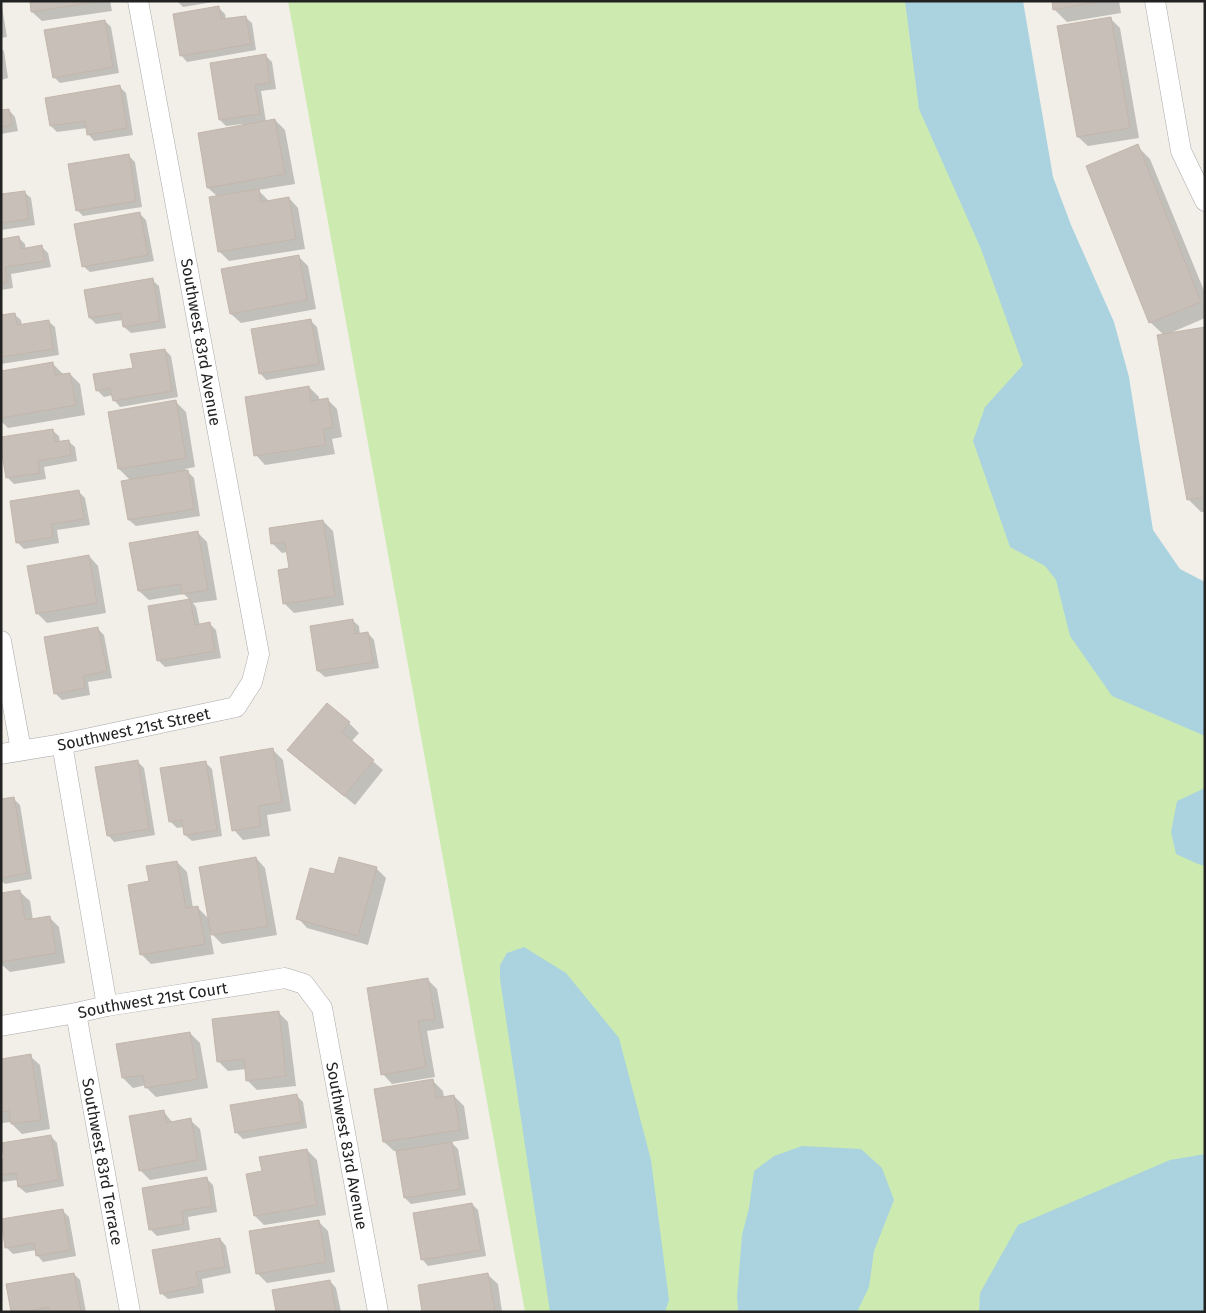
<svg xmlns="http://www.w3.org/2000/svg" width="1206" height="1313" viewBox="0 0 1206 1313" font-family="'Fira Sans',sans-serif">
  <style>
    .grass { fill: #cdebb0 }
    .water { fill: #aad3df }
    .shadow { fill: #0003 }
    .building { fill: #c7bfb8; stroke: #c4b6ab }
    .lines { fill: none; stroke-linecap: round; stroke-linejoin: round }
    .street-casing { stroke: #a9a9a9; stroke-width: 21 }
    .street { stroke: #fff; stroke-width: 20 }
    .labels { text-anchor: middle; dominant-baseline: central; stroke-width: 4.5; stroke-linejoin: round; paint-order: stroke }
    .street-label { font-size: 16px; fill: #222; stroke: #fff }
  </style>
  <rect width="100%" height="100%" fill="#f2efe9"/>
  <path class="grass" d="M 288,1 L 965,1 L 1149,628 L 1205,605 L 1205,1312 L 525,1312 Z"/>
  <path class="water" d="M 905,1 L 1023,1 L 1053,177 L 1071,225 L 1114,322 L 1129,377 L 1153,530 L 1180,569 L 1205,582 L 1205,736 L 1112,696 L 1070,636 L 1056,580 L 1045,566 L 1010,547 L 973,441 L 985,407 L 1023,365 L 981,249 L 919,109 Z
    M 1205,788 L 1205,866 L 1198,864 L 1176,854 L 1171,832 L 1177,801 Z
    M 524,947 L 566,973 L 619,1038 L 651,1160 L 669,1300 L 665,1312 L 550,1312 L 500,979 L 500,965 L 507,953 Z
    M 802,1146 L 861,1149 L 882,1168 L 894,1200 L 874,1251 L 869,1287 L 857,1312 L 738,1312 L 737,1296 L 742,1235 L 749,1208 L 754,1171 L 774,1156 Z
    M 1205,1154 L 1205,1312 L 979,1312 L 980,1293 L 1018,1225 L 1170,1160 Z"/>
  <path class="shadow" d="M 1,1 L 7,37 L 1,38 Z
    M 31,1 L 110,1 L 112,11 L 42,21 L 32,12 Z
    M 177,1 L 219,1 L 183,7 Z
    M 1053,1 L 1119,1 L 1121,13 L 1067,22 L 1054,9 Z
    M 219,8 L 225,14 L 226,20 L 245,17 L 252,23 L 256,50 L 187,62 L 181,55 Z
    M 1110,18 L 1120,28 L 1139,138 L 1088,146 L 1078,137 Z
    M 105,21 L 111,27 L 119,73 L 60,83 L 54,77 Z
    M 1,48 L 4,51 L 8,78 L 1,80 Z
    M 265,55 L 272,62 L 276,89 L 261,91 L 266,122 L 275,120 L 285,130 L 295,184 L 258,190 L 269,201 L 289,198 L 298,208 L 305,249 L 229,261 L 219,251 L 218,197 L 208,188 L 243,126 L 242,124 L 226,126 L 220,120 Z
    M 120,87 L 126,93 L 133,135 L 94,141 L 88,134 L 87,128 L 57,132 L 51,126 Z
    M 9,110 L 15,117 L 18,131 L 1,134 L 1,111 Z
    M 1137,146 L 1150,159 L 1205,293 L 1205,318 L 1168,334 L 1205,328 L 1205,512 L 1201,512 L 1188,499 L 1164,335 L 1150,322 Z
    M 129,156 L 135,162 L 142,207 L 83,216 L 77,210 Z
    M 24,192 L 31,198 L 35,225 L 1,230 L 1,196 Z
    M 139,213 L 146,220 L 154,261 L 90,272 L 83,266 Z
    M 18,237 L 25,244 L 26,250 L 42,247 L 48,253 L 51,267 L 11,274 L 13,288 L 1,290 L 1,240 Z
    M 298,256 L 308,266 L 316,309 L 241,323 L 231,314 Z
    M 152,280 L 159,286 L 166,328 L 131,333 L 124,327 L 123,320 L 96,324 L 90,318 Z
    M 14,314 L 21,320 L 22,325 L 48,321 L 55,327 L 59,355 L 1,364 L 1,316 Z
    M 311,321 L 317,327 L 325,370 L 266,380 L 260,373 Z
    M 165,350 L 171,356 L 178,397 L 120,407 L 114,400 L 113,395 L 104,397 L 97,390 Z
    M 52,363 L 62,373 L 63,375 L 70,374 L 80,384 L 85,415 L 8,428 L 1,421 L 1,372 Z
    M 309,387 L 319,397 L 319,401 L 327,399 L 337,409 L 342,437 L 332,439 L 335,454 L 265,465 L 256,455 Z
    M 176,402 L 186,412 L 195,467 L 185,469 L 194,478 L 200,516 L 136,526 L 129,520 L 123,482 L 131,481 L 119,469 Z
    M 52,430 L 59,436 L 60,442 L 68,441 L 75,447 L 77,461 L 44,467 L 46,479 L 14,484 L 8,478 Z
    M 79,492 L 85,498 L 90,525 L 57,530 L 59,543 L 24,549 L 17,542 Z
    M 323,521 L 333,531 L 344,605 L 294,613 L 284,603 L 290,569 L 287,552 L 282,553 L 272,543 Z
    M 197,532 L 207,542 L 217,600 L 193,603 L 196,607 L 200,626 L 210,624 L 216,630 L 221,658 L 165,667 L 159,661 L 190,600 L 184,594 L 149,600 L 139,591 Z
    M 89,556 L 98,566 L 106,613 L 47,623 L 37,613 Z
    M 352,620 L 359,626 L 360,635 L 368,633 L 374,640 L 379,668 L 325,677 L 318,671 L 311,627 Z
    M 98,629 L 104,635 L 112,678 L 88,682 L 90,695 L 62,700 L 55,693 Z
    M 349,723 L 359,733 L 351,742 L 383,770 L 355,805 L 299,760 L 289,750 Z
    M 273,750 L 283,760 L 291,811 L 267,815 L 270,836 L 243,840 L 234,830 Z
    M 137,761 L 144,768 L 155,835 L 114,842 L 108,835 Z
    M 205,762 L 212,769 L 222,836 L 192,841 L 185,835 L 184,827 L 177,828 L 170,821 Z
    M 13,798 L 20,805 L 32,879 L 5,884 L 1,881 L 1,801 Z
    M 256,858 L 265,868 L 277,935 L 222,944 L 210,932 L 214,954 L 151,964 L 141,954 L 150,882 L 177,862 L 187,872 L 193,908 L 198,908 L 210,920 Z
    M 376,868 L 386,878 L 368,945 L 307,928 L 298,918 L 335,876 Z
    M 20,892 L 30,901 L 33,920 L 49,917 L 59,927 L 65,963 L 10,972 L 1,964 L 1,895 Z
    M 427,979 L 437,989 L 444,1028 L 427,1031 L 435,1077 L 392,1084 L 383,1074 Z
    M 278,1012 L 288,1022 L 296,1086 L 257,1090 L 247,1080 L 246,1069 L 228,1071 L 218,1061 Z
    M 190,1033 L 200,1043 L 208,1088 L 156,1097 L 146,1087 L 146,1085 L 133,1088 L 123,1078 Z
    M 30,1056 L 40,1065 L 50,1129 L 22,1134 L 12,1124 L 12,1122 L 1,1123 L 1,1060 Z
    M 433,1081 L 443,1091 L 444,1098 L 454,1096 L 464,1106 L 469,1139 L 451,1142 L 458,1149 L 466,1195 L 411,1204 L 405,1198 L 397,1151 L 394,1151 L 384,1142 Z
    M 296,1095 L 303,1102 L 307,1128 L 243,1139 L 236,1132 Z
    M 163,1111 L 173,1123 L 190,1120 L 200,1129 L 207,1170 L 150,1180 L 140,1170 Z
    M 51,1136 L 57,1143 L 64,1186 L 26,1193 L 19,1187 L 18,1180 L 1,1182 L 1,1160 L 5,1160 Z
    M 307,1150 L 317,1160 L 326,1215 L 264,1225 L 255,1216 L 263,1172 Z
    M 206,1178 L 213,1185 L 217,1212 L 188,1217 L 190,1230 L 157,1236 L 150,1229 Z
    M 472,1204 L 478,1210 L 486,1256 L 428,1266 L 422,1259 Z
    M 63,1211 L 69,1217 L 76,1256 L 43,1262 L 37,1255 L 36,1250 L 13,1254 L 6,1247 Z
    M 318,1221 L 328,1231 L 335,1272 L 267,1283 L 257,1273 Z
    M 220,1239 L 226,1246 L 231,1273 L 202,1279 L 204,1293 L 168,1299 L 161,1293 Z
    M 74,1274 L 80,1280 L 86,1312 L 12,1312 Z
    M 488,1275 L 498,1284 L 502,1312 L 424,1312 Z
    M 330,1281 L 336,1288 L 341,1312 L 277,1312 Z"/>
  <path class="building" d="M 30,1 L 102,1 L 31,12 Z
    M 1052,1 L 1102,1 L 1053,10 Z
    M 219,6 L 221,19 L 246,16 L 251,44 L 180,56 L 173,14 Z
    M 1111,17 L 1130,128 L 1077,137 L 1057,26 Z
    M 105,20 L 113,67 L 53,78 L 44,30 Z
    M 266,54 L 270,83 L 255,85 L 260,114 L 219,120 L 210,63 Z
    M 120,85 L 127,128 L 87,135 L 85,121 L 50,126 L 45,98 Z
    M 9,109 L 12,125 L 1,127 L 1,110 Z
    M 275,119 L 285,174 L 207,188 L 198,133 Z
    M 1138,144 L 1201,302 L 1149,323 L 1086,166 Z
    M 129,154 L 136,201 L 76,211 L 68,164 Z
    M 259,189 L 261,202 L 289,197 L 296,239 L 218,252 L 209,197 Z
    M 25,191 L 29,219 L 1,223 L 1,194 Z
    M 140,212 L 148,255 L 82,267 L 74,224 Z
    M 19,236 L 21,249 L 42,245 L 45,261 L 5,267 L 7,282 L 1,283 L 1,239 Z
    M 299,255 L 307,300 L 230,314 L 221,269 Z
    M 153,278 L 160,321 L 123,327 L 121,313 L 89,318 L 84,290 Z
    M 15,313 L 17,325 L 49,320 L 53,349 L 1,357 L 1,315 Z
    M 311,319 L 319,364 L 259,374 L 251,329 Z
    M 1205,327 L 1205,497 L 1187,500 L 1157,335 Z
    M 165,349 L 172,391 L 113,401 L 110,388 L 96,391 L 93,374 L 133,368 L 130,354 Z
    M 53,362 L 55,375 L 70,373 L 76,405 L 1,418 L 1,371 Z
    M 309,386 L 311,401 L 328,398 L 333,428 L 323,429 L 326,445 L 254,456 L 245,397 Z
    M 176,400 L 186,458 L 118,469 L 108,412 Z
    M 53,429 L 55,442 L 69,440 L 71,455 L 38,461 L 40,473 L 6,478 L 1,448 L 1,437 Z
    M 188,470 L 194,509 L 128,520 L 121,481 Z
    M 79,490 L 84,519 L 51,524 L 53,537 L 16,543 L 10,501 Z
    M 323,520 L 335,596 L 283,604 L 278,570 L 289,568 L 285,542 L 271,544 L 269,528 Z
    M 198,531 L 208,590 L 182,594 L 180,584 L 138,591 L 129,543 Z
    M 89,555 L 97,603 L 36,614 L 27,566 Z
    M 190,599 L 195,625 L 210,622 L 215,651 L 157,661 L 148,606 Z
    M 353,619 L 355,634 L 368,632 L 373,662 L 317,671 L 310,626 Z
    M 98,627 L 107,671 L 83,676 L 85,688 L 54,694 L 44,637 Z
    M 327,703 L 350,722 L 342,732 L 374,760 L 344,796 L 287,750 Z
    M 273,748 L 282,802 L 258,806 L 261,826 L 232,831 L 220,757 Z
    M 138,760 L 149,829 L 107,836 L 95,767 Z
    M 206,761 L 217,830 L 184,835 L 182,820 L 169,822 L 160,768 Z
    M 14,797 L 27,873 L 1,878 L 1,799 Z
    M 256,857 L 268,926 L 211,935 L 199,867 Z
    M 339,857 L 377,867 L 358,936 L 296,919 L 310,868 L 334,874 Z
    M 177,861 L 186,908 L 198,906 L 205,944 L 140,955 L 128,885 L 149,881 L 146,866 Z
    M 20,890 L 25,920 L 50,916 L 56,953 L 1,962 L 1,893 Z
    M 428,978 L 435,1019 L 418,1021 L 426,1067 L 381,1075 L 367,988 Z
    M 279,1011 L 286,1076 L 246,1081 L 244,1059 L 217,1062 L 212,1019 Z
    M 190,1032 L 198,1079 L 145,1088 L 143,1075 L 122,1078 L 116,1044 Z
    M 31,1054 L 41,1120 L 11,1124 L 9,1111 L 1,1112 L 1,1059 Z
    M 433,1079 L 436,1098 L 454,1095 L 460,1130 L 383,1142 L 374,1089 Z
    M 297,1094 L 302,1122 L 235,1133 L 230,1105 Z
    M 164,1110 L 166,1123 L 191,1118 L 198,1160 L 139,1171 L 129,1116 Z
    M 51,1135 L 59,1180 L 18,1187 L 16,1173 L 1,1175 L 1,1159 L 4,1159 L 1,1143 Z
    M 452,1142 L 460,1189 L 404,1198 L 396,1151 Z
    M 307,1149 L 317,1205 L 254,1216 L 246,1174 L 262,1171 L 259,1157 Z
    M 207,1177 L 212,1206 L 182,1211 L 184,1224 L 149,1230 L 142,1188 Z
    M 472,1203 L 481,1250 L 421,1260 L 413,1213 Z
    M 63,1209 L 70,1250 L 36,1256 L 34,1243 L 5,1248 L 1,1219 Z
    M 319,1220 L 326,1262 L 256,1274 L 249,1231 Z
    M 220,1238 L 225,1267 L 196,1272 L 199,1286 L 160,1294 L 152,1250 Z
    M 74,1273 L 81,1312 L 50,1312 L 49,1307 L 25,1312 L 11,1312 L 6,1284 Z
    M 488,1273 L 495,1312 L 422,1312 L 418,1285 Z
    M 330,1280 L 336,1312 L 276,1312 L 272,1290 Z"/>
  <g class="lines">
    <defs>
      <g id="street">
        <path d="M 1155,1 L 1181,151 L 1205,201"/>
        <path d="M 1,641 L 21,750"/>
        <path d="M 62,744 L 107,1006"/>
        <path id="s1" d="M 1,754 L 62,744 L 236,707 L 252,682 L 259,654 L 138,1"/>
        <path id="s2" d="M 76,1013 L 130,1312"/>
        <path id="s3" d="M 1,1026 L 76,1013 L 107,1006 L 285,978 L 304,984 L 322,1008 L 378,1312"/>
      </g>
    </defs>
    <use href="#street" class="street-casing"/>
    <use href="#street" class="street"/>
  </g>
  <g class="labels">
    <g class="street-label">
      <text transform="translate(201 342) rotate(80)">Southwest 83rd Avenue</text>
      <text stroke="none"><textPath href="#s1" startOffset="135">Southwest 21st Street</textPath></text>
      <text stroke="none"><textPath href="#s3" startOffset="154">Southwest 21st Court</textPath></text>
      <text stroke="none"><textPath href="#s3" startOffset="478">Southwest 83rd Avenue</textPath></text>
      <text stroke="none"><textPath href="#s2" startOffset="151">Southwest 83rd Terrace</textPath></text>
    </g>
  </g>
  <rect width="1206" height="1313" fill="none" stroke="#222222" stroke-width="5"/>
</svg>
